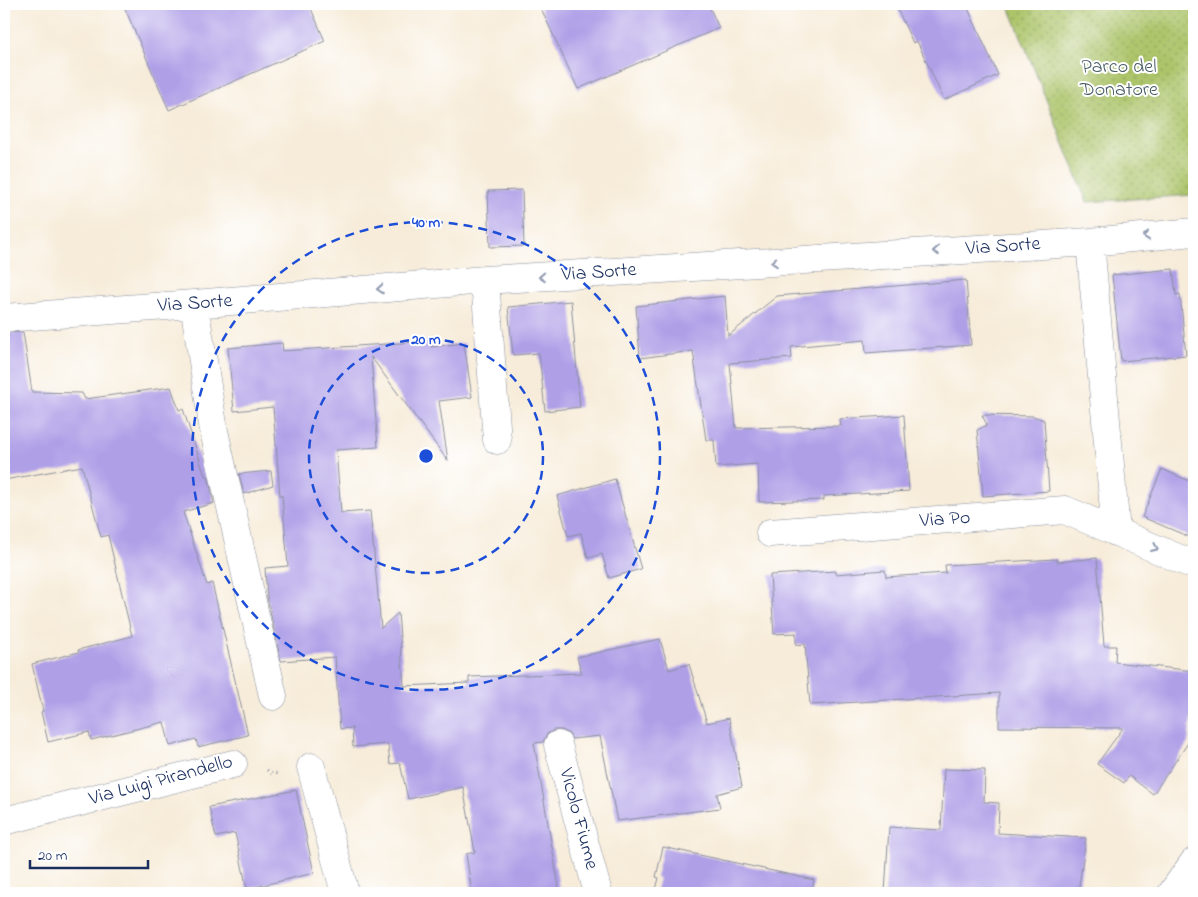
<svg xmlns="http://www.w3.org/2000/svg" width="1198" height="897" viewBox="0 0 1198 897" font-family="'Indie Flower',sans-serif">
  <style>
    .green { fill: url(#green-dots); stroke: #647a64 }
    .building { fill: #af9fe7 }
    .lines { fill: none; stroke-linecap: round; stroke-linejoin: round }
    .minor-casing { stroke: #898e9c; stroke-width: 29 }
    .path { stroke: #898e9c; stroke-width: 3; stroke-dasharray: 1 4; stroke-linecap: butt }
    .minor { stroke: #fff; stroke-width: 28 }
    .oneway { stroke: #8d97ae }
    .ring { fill: none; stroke: #1d4ed8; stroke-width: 2.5; stroke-dasharray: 9 6 }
    .labels { text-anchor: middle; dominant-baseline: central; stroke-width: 4; stroke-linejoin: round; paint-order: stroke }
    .park-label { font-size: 20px; fill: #475c62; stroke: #fff }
    .street-label { font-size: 20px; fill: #1b2f5e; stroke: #fff }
    .centre { fill: #1d4ed8; stroke: #fff; stroke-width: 2.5 }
    .ring-label { font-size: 15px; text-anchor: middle; font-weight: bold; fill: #1d4ed8; stroke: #fff; stroke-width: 4; stroke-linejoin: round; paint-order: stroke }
  </style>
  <defs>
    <pattern id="green-dots" width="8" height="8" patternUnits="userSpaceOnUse" patternTransform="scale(1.25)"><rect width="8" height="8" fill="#adc56b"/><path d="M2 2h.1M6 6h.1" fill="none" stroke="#8ca05b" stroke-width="1.8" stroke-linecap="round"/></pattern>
  </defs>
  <rect width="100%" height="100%" fill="#fff"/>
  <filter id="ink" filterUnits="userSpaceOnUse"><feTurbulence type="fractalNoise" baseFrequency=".02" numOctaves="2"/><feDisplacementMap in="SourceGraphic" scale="10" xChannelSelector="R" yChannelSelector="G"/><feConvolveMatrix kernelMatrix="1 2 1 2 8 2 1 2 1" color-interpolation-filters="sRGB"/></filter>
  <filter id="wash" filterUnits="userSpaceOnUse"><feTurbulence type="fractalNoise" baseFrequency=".0096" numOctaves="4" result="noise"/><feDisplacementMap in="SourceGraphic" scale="20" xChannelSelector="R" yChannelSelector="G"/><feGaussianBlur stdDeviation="1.12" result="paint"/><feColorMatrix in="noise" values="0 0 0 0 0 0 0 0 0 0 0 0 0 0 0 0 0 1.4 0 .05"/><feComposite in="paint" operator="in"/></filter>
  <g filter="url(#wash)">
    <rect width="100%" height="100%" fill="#f7ecd9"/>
    <path class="green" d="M 1008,4 L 1194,4 L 1194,195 L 1087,202 Z"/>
    <g id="blocks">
      <path class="building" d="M 123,4 L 309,4 L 325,41 L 169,110 Z
        M 539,4 L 708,4 L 719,28 L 578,89 Z
        M 895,4 L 966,4 L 998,75 L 944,100 L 917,41 L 913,43 Z
        M 522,190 L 524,246 L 490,247 L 488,191 Z
        M 1173,269 L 1176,295 L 1180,294 L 1186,355 L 1121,361 L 1112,275 Z
        M 966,280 L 971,345 L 866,353 L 865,340 L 791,347 L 792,358 L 730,363 L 736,428 L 841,426 L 840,419 L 904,415 L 909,491 L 824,496 L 824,500 L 759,502 L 758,464 L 716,467 L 714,440 L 706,440 L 695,365 L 694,365 L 695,364 L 693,351 L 640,358 L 636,306 L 725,296 L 728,336 L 777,296 Z
        M 571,301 L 580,407 L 545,411 L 539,353 L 513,355 L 508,307 Z
        M 23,332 L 32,392 L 82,393 L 85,399 L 171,387 L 179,410 L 183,409 L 205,476 L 208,476 L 214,503 L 183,512 L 207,585 L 212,583 L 248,735 L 198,747 L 196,739 L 170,746 L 164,722 L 91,740 L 89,732 L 48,742 L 41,712 L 43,711 L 32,664 L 79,652 L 78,650 L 132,636 L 108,535 L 101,537 L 82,466 L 4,480 L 4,333 Z
        M 430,341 L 431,347 L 464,343 L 472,397 L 439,401 L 448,461 L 371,357 L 378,447 L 336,450 L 341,513 L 370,511 L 381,628 L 398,613 L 404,686 L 469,683 L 469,677 L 582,673 L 577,657 L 660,639 L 669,670 L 689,664 L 707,723 L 729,718 L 742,787 L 717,794 L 720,808 L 617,821 L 600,736 L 572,739 L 569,734 L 562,730 L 554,730 L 547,734 L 543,742 L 534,743 L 560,893 L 472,893 L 466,854 L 475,852 L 463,787 L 408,799 L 400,763 L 390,764 L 388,744 L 353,747 L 352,728 L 340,729 L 335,657 L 281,661 L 267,597 L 265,568 L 288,566 L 282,495 L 280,496 L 273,407 L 234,411 L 228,348 L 282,343 L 283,351 Z
        M 982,415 L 1033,416 L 1044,420 L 1049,491 L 983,496 L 977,430 L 987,425 Z
        M 1162,469 L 1194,483 L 1194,539 L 1142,517 Z
        M 271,471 L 273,485 L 244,494 L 239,474 Z
        M 615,479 L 641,569 L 609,578 L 602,554 L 588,558 L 581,533 L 568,536 L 557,496 Z
        M 1097,558 L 1104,646 L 1116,646 L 1115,662 L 1194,671 L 1194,693 L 1188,743 L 1153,794 L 1129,776 L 1124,783 L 1097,764 L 1123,728 L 999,727 L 999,693 L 810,705 L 805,644 L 796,645 L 796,633 L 774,634 L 770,575 L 836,571 L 836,574 L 885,570 L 886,577 L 946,573 L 945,565 L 1057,559 L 1057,562 Z
        M 944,769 L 985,770 L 984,802 L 999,803 L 998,833 L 1086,838 L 1078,893 L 885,893 L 889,827 L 941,830 Z
        M 296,790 L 314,873 L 247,889 L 235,833 L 216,837 L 209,807 Z
        M 663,847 L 814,880 L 812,893 L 655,893 L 659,878 L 656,877 Z"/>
    </g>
  </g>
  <g filter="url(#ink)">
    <use href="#blocks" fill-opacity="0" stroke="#898e9c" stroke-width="1"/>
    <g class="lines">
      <defs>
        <path id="minor" d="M 1090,242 L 1116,532
          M 485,280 L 497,440
          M 194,304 L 214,431 L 273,696
          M 4,318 L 194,304 L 485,280 L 1090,242 L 1194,232
          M 770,533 L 1065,510 L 1194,565
          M 558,745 L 598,893
          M 311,767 L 345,893
          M 4,821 L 233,764
          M 1172,893 L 1194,862"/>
      </defs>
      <use href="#minor" class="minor-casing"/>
      <path class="path" d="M 267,770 L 272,774 L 279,773"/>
      <use href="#minor" class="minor"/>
    </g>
    <defs><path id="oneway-chevron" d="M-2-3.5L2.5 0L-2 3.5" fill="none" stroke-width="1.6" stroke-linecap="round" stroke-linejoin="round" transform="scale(1.25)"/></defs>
    <g class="oneway">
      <use href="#oneway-chevron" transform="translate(1146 236) rotate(175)"/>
      <use href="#oneway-chevron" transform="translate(936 251) rotate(176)"/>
      <use href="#oneway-chevron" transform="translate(774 262) rotate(176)"/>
      <use href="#oneway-chevron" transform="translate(542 277) rotate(176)"/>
      <use href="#oneway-chevron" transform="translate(380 289) rotate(175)"/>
      <use href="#oneway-chevron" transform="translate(1155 548) rotate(23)"/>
    </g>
  </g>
  <g class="ring">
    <circle cx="426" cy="456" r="117"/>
    <circle cx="426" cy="456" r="234"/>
  </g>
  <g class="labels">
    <g class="park-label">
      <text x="1119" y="67">Parco del<tspan x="1119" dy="23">Donatore</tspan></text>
    </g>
    <g class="street-label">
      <text transform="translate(1003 247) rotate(-4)">Via Sorte</text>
      <text transform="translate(599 273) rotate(-4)">Via Sorte</text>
      <text transform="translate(195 304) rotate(-4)">Via Sorte</text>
      <text transform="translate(945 520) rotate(-4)">Via Po</text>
      <text transform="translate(161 781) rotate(-15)">Via Luigi Pirandello</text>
      <text transform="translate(578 819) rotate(75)">Vicolo Fiume</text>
    </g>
  </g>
  <circle cx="426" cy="456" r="8" class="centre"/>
  <g class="ring-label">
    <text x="426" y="227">40 m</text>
    <text x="426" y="344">20 m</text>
  </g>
  <rect width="1198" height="897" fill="none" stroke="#fff" stroke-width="20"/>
  <path d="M30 860v8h118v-8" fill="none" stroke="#1b2f5e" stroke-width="2.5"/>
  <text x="38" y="860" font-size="15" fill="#1b2f5e" stroke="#ffffff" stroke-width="4" paint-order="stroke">20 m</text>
</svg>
